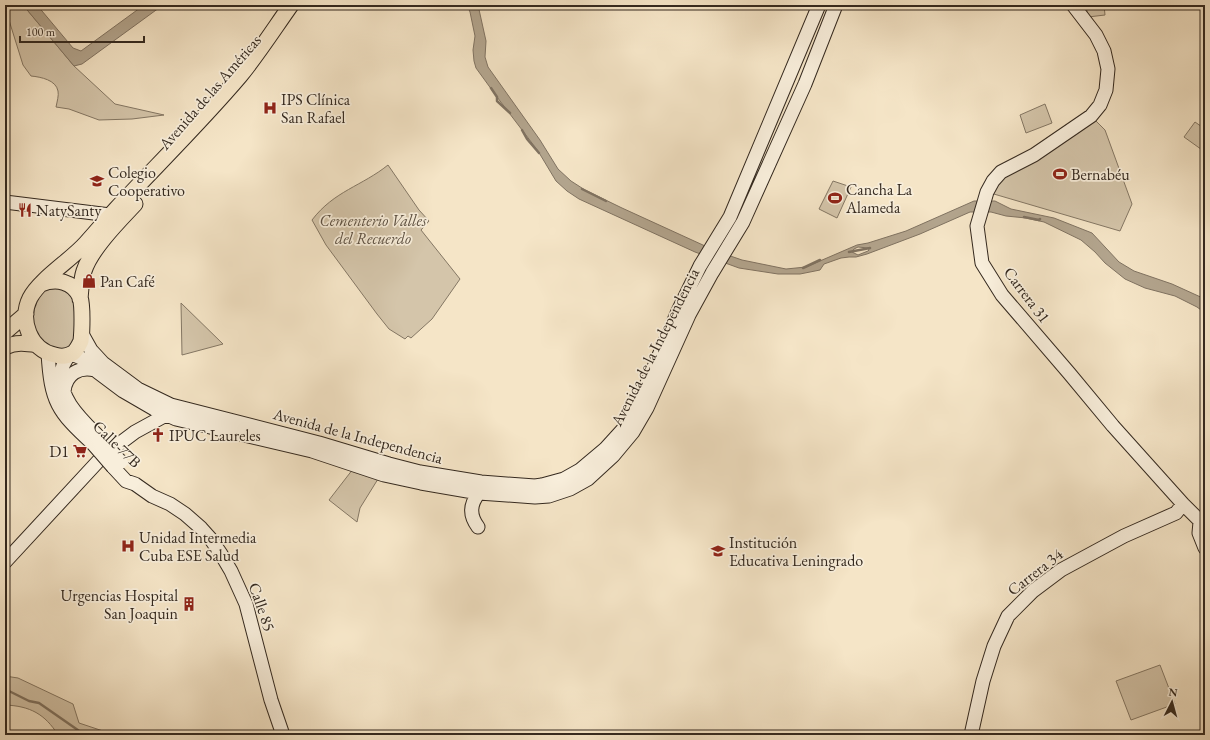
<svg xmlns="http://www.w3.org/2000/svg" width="1210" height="740" viewBox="0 0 1210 740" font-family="'EB Garamond',serif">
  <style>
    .green { fill: #d4c5aa; stroke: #847764 }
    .water { fill: #b3a58e; stroke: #807362; fill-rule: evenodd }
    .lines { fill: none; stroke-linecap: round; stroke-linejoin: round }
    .stream { stroke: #807362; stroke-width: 2.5 }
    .secondary-casing { stroke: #34291f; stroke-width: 15 }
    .primary-casing { stroke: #34291f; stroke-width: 17 }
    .secondary { stroke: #f8eedb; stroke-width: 13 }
    .primary { stroke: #f5e5c7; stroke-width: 15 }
    .secondary-bridge-casing { stroke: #34291f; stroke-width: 15; stroke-linecap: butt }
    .secondary-bridge { stroke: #f8eedb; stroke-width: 13 }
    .labels { text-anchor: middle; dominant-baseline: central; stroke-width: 3.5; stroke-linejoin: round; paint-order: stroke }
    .street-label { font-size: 16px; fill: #34291f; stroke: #f8eedb }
    .poi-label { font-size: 16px; fill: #34291f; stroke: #f8eedb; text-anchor: start }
    .park-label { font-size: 16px; font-style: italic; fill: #5c5042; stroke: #f8eedb }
  </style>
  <rect width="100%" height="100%" fill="#f5e5c7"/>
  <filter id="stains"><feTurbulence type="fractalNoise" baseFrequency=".005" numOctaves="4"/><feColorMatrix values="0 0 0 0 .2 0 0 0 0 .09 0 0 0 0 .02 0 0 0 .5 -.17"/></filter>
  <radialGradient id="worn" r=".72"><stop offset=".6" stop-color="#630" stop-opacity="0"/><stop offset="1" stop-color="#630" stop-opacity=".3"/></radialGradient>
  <path class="green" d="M 5,5 L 23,5 L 74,66 L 115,104 L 164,115 L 132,119 L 99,120 L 69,109 L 56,107 C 57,102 59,95 58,91 C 56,80 41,77 31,76 L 23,65 L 8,17 L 5,13 Z
    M 1086,5 L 1104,5 L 1105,15 L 1088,17 Z
    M 1045,104 L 1052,123 L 1026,133 L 1020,115 Z
    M 1091,116 L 1105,130 L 1132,204 L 1120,231 L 987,192 L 993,181 Z
    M 1195,122 L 1205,129 L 1205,152 L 1184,137 Z
    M 388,165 L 419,210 L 429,221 L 421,230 L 460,279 L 432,319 L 411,338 L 408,336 L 405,339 L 389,329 L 377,314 L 326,245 L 312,220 C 334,191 362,186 388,165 Z
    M 833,181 L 851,187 L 837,218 L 819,209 Z
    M 49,281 L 80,299 L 72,354 L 32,340 L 25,321 Z
    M 181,303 L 223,344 L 182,355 Z
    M 353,469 L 378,479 L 360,508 L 357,522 L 329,500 Z
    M 1160,665 L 1175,704 L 1131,720 L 1116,681 Z
    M 5,676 L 18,678 L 73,704 L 79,723 L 109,733 L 149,732 L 154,735 L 58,735 C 45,714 30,706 5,705 Z"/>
  <path class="water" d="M 23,5 L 37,5 L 73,48 L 81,51 L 144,5 L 163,5 L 82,64 L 74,66 Z
    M 467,5 L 478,5 L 486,41 L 485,57 L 488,67 L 540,140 L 558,169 L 571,181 L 585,190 L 622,208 L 716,251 L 742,260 L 786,269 L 806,267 L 857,245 L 868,243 L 906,231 L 974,201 L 995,201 L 1011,209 L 1054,218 L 1092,233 L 1119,262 L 1134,271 L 1172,284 L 1205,299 L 1205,313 L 1197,307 L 1175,296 L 1145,288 L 1125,279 L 1105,263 L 1095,252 L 1081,240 L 1044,222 L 1026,218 L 1006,216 L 991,212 L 970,212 L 920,234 L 867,254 L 856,257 L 849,257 L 841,258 L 824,264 L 820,270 L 800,274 L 778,274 L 739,268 L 695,252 L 579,199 L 567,191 L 556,181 L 538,151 L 497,97 L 476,68 L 474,61 L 473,50 L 475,36 L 470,12 ZM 858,247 L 868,248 L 869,250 L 868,251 L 858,255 L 852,252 L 854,249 Z"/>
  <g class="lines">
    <path class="stream" d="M 491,88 L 497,97 L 497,101 L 510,113
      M 522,130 L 527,139 L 539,153
      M 582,189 L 606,201
      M 1024,217 L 1039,220 L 1040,219
      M 849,252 L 870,248
      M 803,268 L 820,260
      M 5,689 L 29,701 L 39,703 L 85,735"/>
    <defs>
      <path id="secondary" d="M 1073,5 L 1096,35 L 1104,51 L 1108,69 L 1106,90 L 1100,105 L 1091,116 L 1034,155 L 1001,172 L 993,181 L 987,192 L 977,226 L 982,263 L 1002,295 L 1069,373 L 1113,426 L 1183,504 L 1205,526
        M 5,202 L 110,215
        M 82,334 L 91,350 L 103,363 L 138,389 L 171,405 L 319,443 L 389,464 L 420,472 L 481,482 L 535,486 L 542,485 L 564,479 L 580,470 L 605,449 L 625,427 L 638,404 L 679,309 L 700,266 L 730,217 L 819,5
        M 48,353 C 51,402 57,411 93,444
        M 72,354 L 83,359 L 95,370 L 123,391 L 154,409 L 176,419 L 312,451 L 384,475 L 421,483 L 479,493 L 535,497 L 549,496 L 570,489 L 588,479 L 613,456 L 633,432 L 647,408 L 689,315 L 712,273 L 743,222 L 805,84 L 836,5
        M 69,355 C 66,360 63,364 62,369 C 56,397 82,420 100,438
        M 64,391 C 66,374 79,366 95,370
        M 113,467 L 126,481 L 135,484 L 152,496 L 170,504 L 185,514 L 201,528 L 210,538 L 221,554 L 231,571 L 246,604 L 271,700 L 283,735
        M 1200,522 L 1199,533 L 1205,548
        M 478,527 C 469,515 470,504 479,493
        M 5,562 L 103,456 L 135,432 L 166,415
        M 971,735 L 983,681 L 994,646 L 1008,616 L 1033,591 L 1061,570 L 1124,536 L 1176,513 L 1183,504"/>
      <path id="primary" d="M 41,284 C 56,278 73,281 80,297 C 83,306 82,332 81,341 C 79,345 77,350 73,353 C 68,356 61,357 55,355 C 30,350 19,320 30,298 C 40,279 71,260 86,243 C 96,232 106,220 116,209 C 157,165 201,122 240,76 C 258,54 274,29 291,5
        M 80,299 C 81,289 81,280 84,271 C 91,249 119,221 135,204
        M 5,332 L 26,314
        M 5,347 C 16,342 25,343 37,345"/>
    </defs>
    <use href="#secondary" class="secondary-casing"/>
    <use href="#primary" class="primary-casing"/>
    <use href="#secondary" class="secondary"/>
    <use href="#primary" class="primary"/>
    <defs>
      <path id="secondary-bridge" d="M 100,438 L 121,462
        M 93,444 L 113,467"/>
    </defs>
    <use href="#secondary-bridge" class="secondary-bridge-casing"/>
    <use href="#secondary-bridge" class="secondary-bridge"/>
  </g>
  <defs>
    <symbol id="hospital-bare" viewBox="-9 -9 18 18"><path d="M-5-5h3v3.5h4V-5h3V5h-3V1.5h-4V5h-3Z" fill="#8f2418" stroke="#f8eedb" stroke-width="2.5" paint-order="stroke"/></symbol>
    <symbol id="stadium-bare" viewBox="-9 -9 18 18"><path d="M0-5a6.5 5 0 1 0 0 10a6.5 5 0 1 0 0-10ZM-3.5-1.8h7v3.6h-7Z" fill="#8f2418" stroke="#f8eedb" stroke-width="2.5" paint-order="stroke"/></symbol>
    <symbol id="school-bare" viewBox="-9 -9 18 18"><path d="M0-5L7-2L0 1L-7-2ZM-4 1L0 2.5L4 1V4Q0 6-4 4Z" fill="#8f2418" stroke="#f8eedb" stroke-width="2.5" paint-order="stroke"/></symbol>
    <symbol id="restaurant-bare" viewBox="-9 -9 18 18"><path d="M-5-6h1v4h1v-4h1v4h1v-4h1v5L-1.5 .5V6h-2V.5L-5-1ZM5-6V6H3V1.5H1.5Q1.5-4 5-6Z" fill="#8f2418" stroke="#f8eedb" stroke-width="2.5" paint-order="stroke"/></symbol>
    <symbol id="shop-bare" viewBox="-9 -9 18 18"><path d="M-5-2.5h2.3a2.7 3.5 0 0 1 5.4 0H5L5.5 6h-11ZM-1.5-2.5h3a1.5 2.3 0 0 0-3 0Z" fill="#8f2418" stroke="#f8eedb" stroke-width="2.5" paint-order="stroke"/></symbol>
    <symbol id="church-bare" viewBox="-9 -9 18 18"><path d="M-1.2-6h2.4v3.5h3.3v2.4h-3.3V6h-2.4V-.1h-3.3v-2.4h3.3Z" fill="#8f2418" stroke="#f8eedb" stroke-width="2.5" paint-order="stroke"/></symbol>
    <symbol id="supermarket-bare" viewBox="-9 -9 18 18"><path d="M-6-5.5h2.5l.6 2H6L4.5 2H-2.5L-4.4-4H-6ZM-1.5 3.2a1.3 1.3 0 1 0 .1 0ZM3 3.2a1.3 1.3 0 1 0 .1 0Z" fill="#8f2418" stroke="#f8eedb" stroke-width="2.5" paint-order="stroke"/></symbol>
    <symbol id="building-bare" viewBox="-9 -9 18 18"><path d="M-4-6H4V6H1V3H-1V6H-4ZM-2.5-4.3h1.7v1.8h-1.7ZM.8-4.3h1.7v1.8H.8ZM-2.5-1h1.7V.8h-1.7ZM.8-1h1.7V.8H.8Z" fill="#8f2418" stroke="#f8eedb" stroke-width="2.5" paint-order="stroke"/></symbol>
  </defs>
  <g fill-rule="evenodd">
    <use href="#hospital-bare" x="260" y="98" width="20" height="20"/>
    <use href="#stadium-bare" x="1050" y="164" width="20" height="20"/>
    <use href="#school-bare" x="87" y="171" width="20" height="20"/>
    <use href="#stadium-bare" x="825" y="188" width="20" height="20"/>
    <use href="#restaurant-bare" x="15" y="200" width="20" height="20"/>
    <use href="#shop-bare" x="79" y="271" width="20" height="20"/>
    <use href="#church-bare" x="148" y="425" width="20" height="20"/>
    <use href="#supermarket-bare" x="70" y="441" width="20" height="20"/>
    <use href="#hospital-bare" x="118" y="536" width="20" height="20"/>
    <use href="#school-bare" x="708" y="541" width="20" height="20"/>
    <use href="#building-bare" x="179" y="594" width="20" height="20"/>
  </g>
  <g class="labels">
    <g class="street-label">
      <text transform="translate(210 92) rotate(-49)">Avenida de las Américas</text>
      <text transform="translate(1027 295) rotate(53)">Carrera 31</text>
      <text transform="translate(655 347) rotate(-63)">Avenida de la Independencia</text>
      <text transform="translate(358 436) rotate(15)">Avenida de la Independencia</text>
      <text transform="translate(117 444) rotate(44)">Calle 77B</text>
      <text transform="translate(1035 572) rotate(-38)">Carrera 34</text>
      <text transform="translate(262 607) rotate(71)">Calle 85</text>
    </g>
    <g class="poi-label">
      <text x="281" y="99">IPS Clínica<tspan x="281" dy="18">San Rafael</tspan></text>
      <text x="108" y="172">Colegio<tspan x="108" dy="18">Cooperativo</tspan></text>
      <text x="1071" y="174">Bernabéu</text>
      <text x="846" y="189">Cancha La<tspan x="846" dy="18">Alameda</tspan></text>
      <text x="36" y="210">NatySanty</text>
      <text x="100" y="281">Pan Café</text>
      <text x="169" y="435">IPUC Laureles</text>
      <text x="69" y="451" text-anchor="end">D1</text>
      <text x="139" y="537">Unidad Intermedia<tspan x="139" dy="18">Cuba ESE Salud</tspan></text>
      <text x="729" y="542">Institución<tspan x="729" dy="18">Educativa Leningrado</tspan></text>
      <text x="178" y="595" text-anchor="end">Urgencias Hospital<tspan x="178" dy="18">San Joaquin</tspan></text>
    </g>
    <g class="park-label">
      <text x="373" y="220">Cementerio Valles<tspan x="373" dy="18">del Recuerdo</tspan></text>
    </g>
  </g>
  <rect width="1210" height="740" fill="none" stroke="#f5e5c7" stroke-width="20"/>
  <rect x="6" y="6" width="1198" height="728" fill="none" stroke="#34291f" stroke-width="2"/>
  <rect x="10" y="10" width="1190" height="720" fill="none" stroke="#34291f"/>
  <g transform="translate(1172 702) rotate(6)" stroke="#f8eedb" stroke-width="3" paint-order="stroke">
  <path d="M0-3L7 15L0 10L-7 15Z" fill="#34291f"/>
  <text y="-6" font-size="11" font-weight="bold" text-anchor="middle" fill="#34291f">N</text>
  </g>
  <path d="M20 36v6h124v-6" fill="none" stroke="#34291f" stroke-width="2"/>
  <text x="26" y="36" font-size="12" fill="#34291f" stroke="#f8eedb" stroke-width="3" paint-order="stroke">100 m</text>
  <rect width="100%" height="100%" filter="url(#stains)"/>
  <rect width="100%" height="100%" fill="url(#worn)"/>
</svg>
